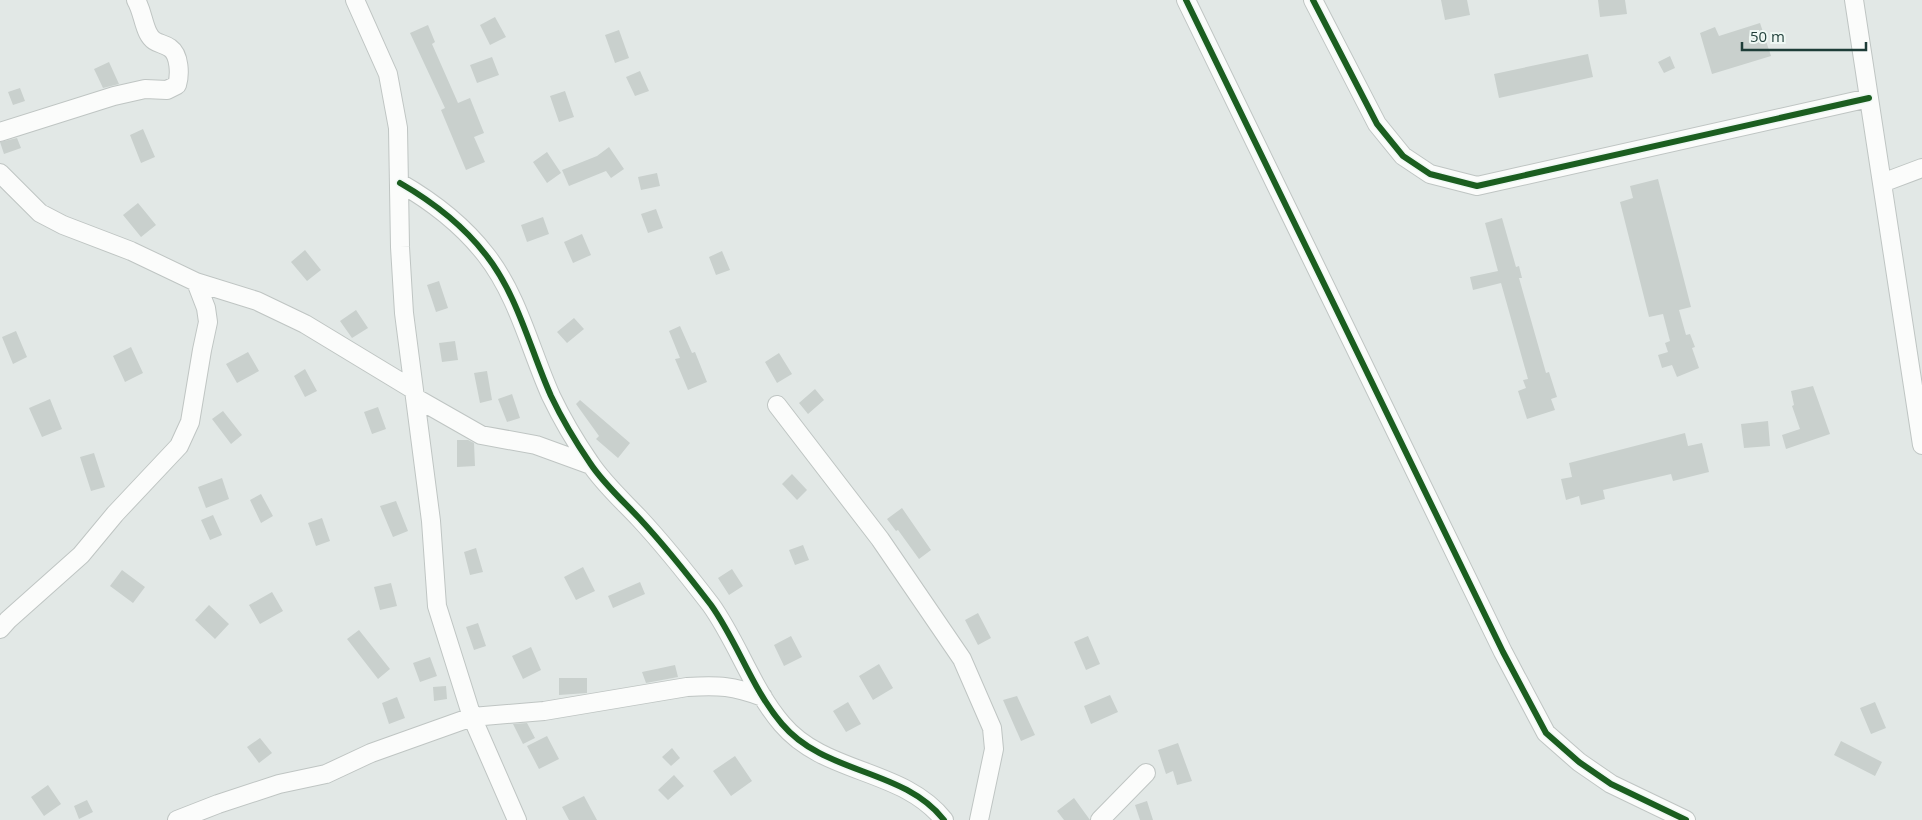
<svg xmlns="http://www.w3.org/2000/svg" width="1922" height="820" viewBox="0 0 1922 820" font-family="'Open Sans',sans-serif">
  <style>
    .building { fill: #c9d0cd }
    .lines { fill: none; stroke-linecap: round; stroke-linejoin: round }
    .minor-casing { stroke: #bfc5c3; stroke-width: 20 }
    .minor { stroke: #fbfcfb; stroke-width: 18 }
    .cycleway-casing { stroke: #eff8f4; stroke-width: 9 }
    .cycleway { stroke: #1b5e20; stroke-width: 6 }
  </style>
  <rect width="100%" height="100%" fill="#e2e8e6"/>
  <path class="building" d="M 1441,0 L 1467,0 L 1470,15 L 1445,20 Z
    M 1598,0 L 1625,0 L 1627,14 L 1600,17 Z
    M 495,17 L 506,37 L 490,45 L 480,25 Z
    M 1760,23 L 1771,56 L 1712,74 L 1700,33 L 1715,27 L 1719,36 Z
    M 428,25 L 435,42 L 432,44 L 458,103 L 470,98 L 484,133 L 474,137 L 485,162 L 466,170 L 441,110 L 445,108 L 410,33 Z
    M 619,30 L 629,58 L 615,63 L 605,35 Z
    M 1588,54 L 1593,77 L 1499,98 L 1494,74 Z
    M 1670,56 L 1675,68 L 1664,73 L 1658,62 Z
    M 492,57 L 499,75 L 477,83 L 470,65 Z
    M 109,62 L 119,84 L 103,88 L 94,69 Z
    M 640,71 L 649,91 L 635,96 L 626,77 Z
    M 20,88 L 25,101 L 13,105 L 8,92 Z
    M 565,91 L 574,117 L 559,122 L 550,96 Z
    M 143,129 L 155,157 L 141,163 L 130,135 Z
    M 17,138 L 21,148 L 4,154 L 0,142 Z
    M 609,147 L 624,169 L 611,178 L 606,171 L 569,186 L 562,170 L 597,156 Z
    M 547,152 L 561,173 L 547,183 L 533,162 Z
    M 657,173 L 660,186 L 641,190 L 638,177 Z
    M 1658,179 L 1691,307 L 1679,310 L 1686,335 L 1690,334 L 1695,347 L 1692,348 L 1699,368 L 1677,377 L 1672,365 L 1662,368 L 1658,355 L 1668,352 L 1665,343 L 1670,341 L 1663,314 L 1649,317 L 1620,202 L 1633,198 L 1630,186 Z
    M 138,203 L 156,225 L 141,237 L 123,215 Z
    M 656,209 L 663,228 L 648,233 L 641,214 Z
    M 543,217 L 549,234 L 527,242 L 521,225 Z
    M 1502,218 L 1516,267 L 1519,266 L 1522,278 L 1519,278 L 1546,373 L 1549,372 L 1557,397 L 1551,399 L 1555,410 L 1527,419 L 1518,391 L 1526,388 L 1523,380 L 1528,379 L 1501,283 L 1473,290 L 1470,277 L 1498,271 L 1485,223 Z
    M 582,234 L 591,255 L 573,263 L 564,242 Z
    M 305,250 L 321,270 L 307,281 L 291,262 Z
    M 722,251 L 730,270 L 716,275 L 709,257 Z
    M 439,281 L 448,308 L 436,312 L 427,285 Z
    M 356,310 L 368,328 L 352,338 L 340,321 Z
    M 574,318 L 584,329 L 567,343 L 557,332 Z
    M 680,326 L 692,353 L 695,352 L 707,382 L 688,390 L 675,359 L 680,358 L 669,331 Z
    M 16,331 L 27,357 L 13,364 L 2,337 Z
    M 455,341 L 458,360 L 442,362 L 439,343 Z
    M 131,347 L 143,373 L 125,382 L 113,356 Z
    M 248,352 L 259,371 L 237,383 L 226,364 Z
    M 779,353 L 792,374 L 777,383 L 765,362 Z
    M 305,369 L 317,391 L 305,397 L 294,376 Z
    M 487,371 L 492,400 L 480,403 L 474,373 Z
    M 1813,386 L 1830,434 L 1786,449 L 1782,435 L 1800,429 L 1792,406 L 1794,405 L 1791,391 Z
    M 815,389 L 824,400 L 808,414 L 799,403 Z
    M 512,394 L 520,418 L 507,422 L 498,399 Z
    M 50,399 L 62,429 L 42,437 L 29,408 Z
    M 580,400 L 630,443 L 618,458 L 596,439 L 599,436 L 576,404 Z
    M 378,407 L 386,429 L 372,434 L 364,412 Z
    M 223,411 L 242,435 L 231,444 L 212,419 Z
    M 1768,421 L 1770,446 L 1744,448 L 1741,424 Z
    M 1685,433 L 1688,446 L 1702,443 L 1709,472 L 1673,481 L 1671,474 L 1603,490 L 1605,499 L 1581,505 L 1579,496 L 1566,500 L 1561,479 L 1572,477 L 1569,463 Z
    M 457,440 L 468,440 L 474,443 L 475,466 L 457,467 Z
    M 94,453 L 105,487 L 91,491 L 80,457 Z
    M 792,474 L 807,490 L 797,500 L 782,484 Z
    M 222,478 L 229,499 L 206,508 L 198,487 Z
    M 261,494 L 273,516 L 261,523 L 250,500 Z
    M 396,501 L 408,531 L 393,537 L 380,506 Z
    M 902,508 L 931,550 L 919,559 L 898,530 L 896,531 L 887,519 Z
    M 213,515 L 222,535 L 210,540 L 201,520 Z
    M 322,518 L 330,541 L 316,546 L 308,523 Z
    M 803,545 L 809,560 L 795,565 L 789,550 Z
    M 476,548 L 483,572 L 470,575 L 464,552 Z
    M 583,567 L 595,591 L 576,600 L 564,577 Z
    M 732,569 L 743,586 L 729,595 L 718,578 Z
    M 122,570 L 145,587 L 133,603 L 110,586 Z
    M 640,582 L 645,594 L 613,608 L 608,596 Z
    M 391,583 L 397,606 L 380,610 L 374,587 Z
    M 272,592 L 283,611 L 260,624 L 249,605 Z
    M 209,605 L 229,624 L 215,639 L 195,620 Z
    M 978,613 L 991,638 L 978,645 L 965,620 Z
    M 478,623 L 486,646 L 474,650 L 466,627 Z
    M 359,630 L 390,669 L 378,679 L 347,639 Z
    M 791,636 L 802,657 L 784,666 L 774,645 Z
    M 1088,636 L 1100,664 L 1086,670 L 1074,642 Z
    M 531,647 L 541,670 L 523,679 L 512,656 Z
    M 430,657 L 437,676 L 420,682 L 413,663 Z
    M 879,664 L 893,688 L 873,700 L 859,676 Z
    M 675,665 L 678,677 L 646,683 L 642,672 Z
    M 559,678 L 587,678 L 587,693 L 559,695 Z
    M 446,686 L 447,699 L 434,701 L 433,687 Z
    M 1110,695 L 1118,712 L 1091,724 L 1084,706 Z
    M 1017,696 L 1035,735 L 1021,741 L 1003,700 Z
    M 397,697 L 405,718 L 389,724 L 382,703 Z
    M 848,702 L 861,724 L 846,732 L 833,711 Z
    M 1875,702 L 1886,728 L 1871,734 L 1860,708 Z
    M 527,723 L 535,738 L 523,744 L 513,724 Z
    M 547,736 L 559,759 L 539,769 L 527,746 Z
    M 260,738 L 272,753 L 259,763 L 247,747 Z
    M 1841,741 L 1882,762 L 1875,776 L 1834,755 Z
    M 1178,743 L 1192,781 L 1177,785 L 1173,771 L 1166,774 L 1158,750 Z
    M 672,748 L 680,758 L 671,766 L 662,757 Z
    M 735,756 L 752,781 L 731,796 L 713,771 Z
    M 674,775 L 684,786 L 668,800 L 658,790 Z
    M 48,785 L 61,804 L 44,816 L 31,797 Z
    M 584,796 L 597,820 L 569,820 L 562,807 Z
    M 1074,798 L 1090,820 L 1064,820 L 1057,811 Z
    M 87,800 L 93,812 L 79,819 L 74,806 Z
    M 1147,801 L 1153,820 L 1140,820 L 1135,805 Z"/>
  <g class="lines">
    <defs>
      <path id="minor" d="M 355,0 L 388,74 L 398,128 L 400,247 L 404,313 L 431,521 L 437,606 L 472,717 L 517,820
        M 1186,0 L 1503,652 L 1546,733 L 1579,762 L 1611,784 L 1686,820
        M 1313,0 L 1377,124 L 1403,156 L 1430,174 L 1477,186 L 1869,98
        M 1854,0 L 1922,445
        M 0,132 L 114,96 L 145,89 L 167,90 L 177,85 C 180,75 180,55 170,48 C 162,42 154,45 148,33 C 143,23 142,10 136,0
        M 0,173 L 40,213 L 63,225 L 131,251 L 196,282 L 257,301 L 305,324 L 414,390
        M 400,183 C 433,202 462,224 486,255 C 518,296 530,349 551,396 C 561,417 577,444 590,463 C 603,483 623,501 639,518 C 665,546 688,575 711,605 C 738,643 752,689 782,724 C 825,775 903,768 944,820
        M 1882,183 L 1922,168
        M 416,398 L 481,435 L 536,445 L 591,465
        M 777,405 L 880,539 L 962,659 L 992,728 L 994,749 L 979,820
        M 0,629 L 8,620 L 81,555 L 115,514 L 179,446 L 190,422 L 202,350 L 208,322 L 206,308 L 196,282
        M 177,820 L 218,804 L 279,784 L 326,774 L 371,753 L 472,717 L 544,711 L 687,687 C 720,685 733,686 763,697
        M 1100,820 L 1146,773"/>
    </defs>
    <use href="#minor" class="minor-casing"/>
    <use href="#minor" class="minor"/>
    <defs>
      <path id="cycleway" d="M 1186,0 L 1503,652 L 1546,733 L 1579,762 L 1611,784 L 1686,820
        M 1313,0 L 1377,124 L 1403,156 L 1430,174 L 1477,186 L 1869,98
        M 400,183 C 433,202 462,224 486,255 C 518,296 530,349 551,396 C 561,417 577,444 590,463 C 603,483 623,501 639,518 C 665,546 688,575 711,605 C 738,643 752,689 782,724 C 825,775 903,768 944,820"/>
    </defs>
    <use href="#cycleway" class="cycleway-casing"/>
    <use href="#cycleway" class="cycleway"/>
  </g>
  <path d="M1742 42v8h124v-8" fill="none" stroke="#1e3d38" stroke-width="2.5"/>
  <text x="1750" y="42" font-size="15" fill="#1e3d38" stroke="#eff8f4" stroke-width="4" paint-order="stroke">50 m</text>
</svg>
